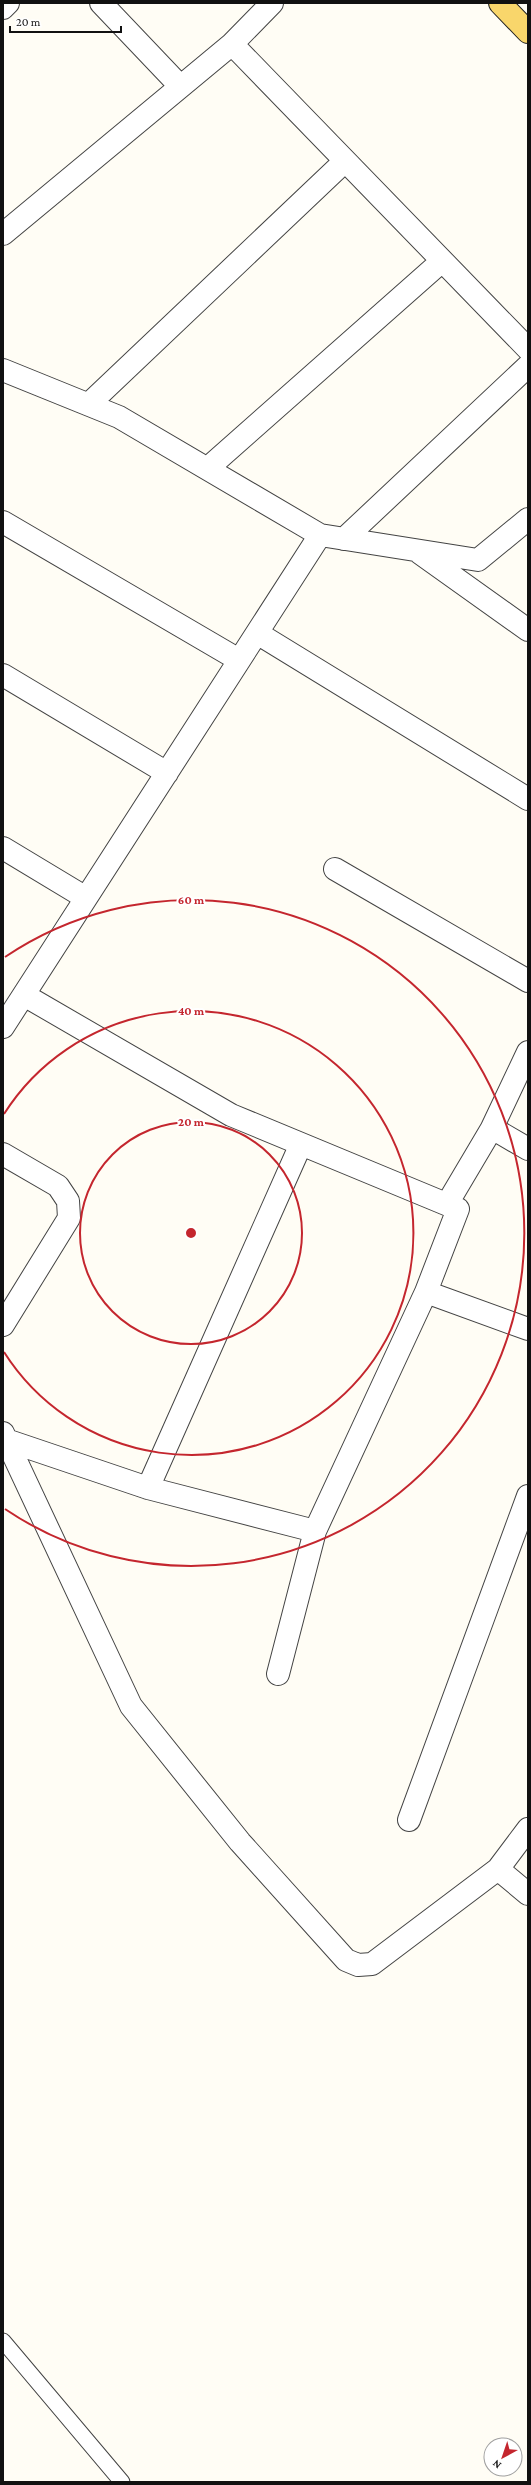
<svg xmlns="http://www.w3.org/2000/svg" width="531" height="2485" viewBox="0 0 531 2485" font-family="'Crimson Pro',serif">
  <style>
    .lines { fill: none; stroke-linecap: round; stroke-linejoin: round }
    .lane-casing { stroke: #444; stroke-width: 17 }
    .street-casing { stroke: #444; stroke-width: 24 }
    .primary-casing { stroke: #222; stroke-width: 24 }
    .lane { stroke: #fff; stroke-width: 15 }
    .street { stroke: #fff; stroke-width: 22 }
    .primary { stroke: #f9d66b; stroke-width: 22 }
    .ring { fill: none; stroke: #c4262e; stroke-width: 2 }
    .centre { fill: #c4262e; stroke: #fff; stroke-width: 2 }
    .ring-label { font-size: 12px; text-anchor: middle; font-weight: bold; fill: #c4262e; stroke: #fff; stroke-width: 4; stroke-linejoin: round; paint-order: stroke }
  </style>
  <rect width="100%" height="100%" fill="#fffdf5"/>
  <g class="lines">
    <defs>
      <path id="lane" d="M 3,2341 L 122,2482"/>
      <path id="street" d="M 101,3 L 180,86
        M 3,8 L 8,3
        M 232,44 L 272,3
        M 3,234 L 232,44 L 528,349
        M 3,370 L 119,417 L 320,535 L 478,560 L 528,519
        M 89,404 L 345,161
        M 208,468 L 442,261
        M 3,522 L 239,660
        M 344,539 L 528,366
        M 420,553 L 528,630
        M 257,633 L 528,799
        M 3,675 L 167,773
        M 3,848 L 86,898
        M 335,869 L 528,981
        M 3,1027 L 320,535
        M 492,1128 L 528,1052
        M 3,1154 L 58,1186 L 68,1201 L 69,1218 L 3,1325
        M 447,1204 L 492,1128 L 528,1149
        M 426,1292 L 528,1329
        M 3,1433 L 131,1706 L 240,1842 L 346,1960 L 358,1965 L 372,1964 L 498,1869
        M 6,1440 L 148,1488 L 315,1531 L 426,1292 L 458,1209 L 231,1115 L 24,995
        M 148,1488 L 301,1144
        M 278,1674 L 315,1531
        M 409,1820 L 528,1496
        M 528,1829 L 498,1869 L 528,1894"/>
      <path id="primary" d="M 500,3 L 528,32"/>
    </defs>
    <use href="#lane" class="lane-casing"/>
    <use href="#street" class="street-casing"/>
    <use href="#primary" class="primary-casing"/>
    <use href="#lane" class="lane"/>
    <use href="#street" class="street"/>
    <use href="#primary" class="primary"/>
  </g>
  <g class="ring">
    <circle cx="191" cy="1233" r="111"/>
    <path d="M4 1114A222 222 0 1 1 4 1352"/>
    <path d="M5 957A333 333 0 1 1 5 1509"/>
  </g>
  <circle cx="191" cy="1233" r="6" class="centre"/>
  <g class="ring-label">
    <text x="191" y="904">60 m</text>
    <text x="191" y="1015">40 m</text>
    <text x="191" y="1126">20 m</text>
  </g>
  <rect width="531" height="2485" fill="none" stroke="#111111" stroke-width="8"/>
  <g transform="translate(503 2457) rotate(220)"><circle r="19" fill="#ffffff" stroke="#a0a0a0"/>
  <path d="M0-3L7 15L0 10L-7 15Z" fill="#c4262e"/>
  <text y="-6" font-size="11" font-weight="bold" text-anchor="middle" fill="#111111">N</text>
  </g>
  <path d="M10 26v6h111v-6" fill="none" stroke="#111111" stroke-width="2"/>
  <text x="16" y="26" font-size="12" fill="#111111" stroke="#ffffff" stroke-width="3" paint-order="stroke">20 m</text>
</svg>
